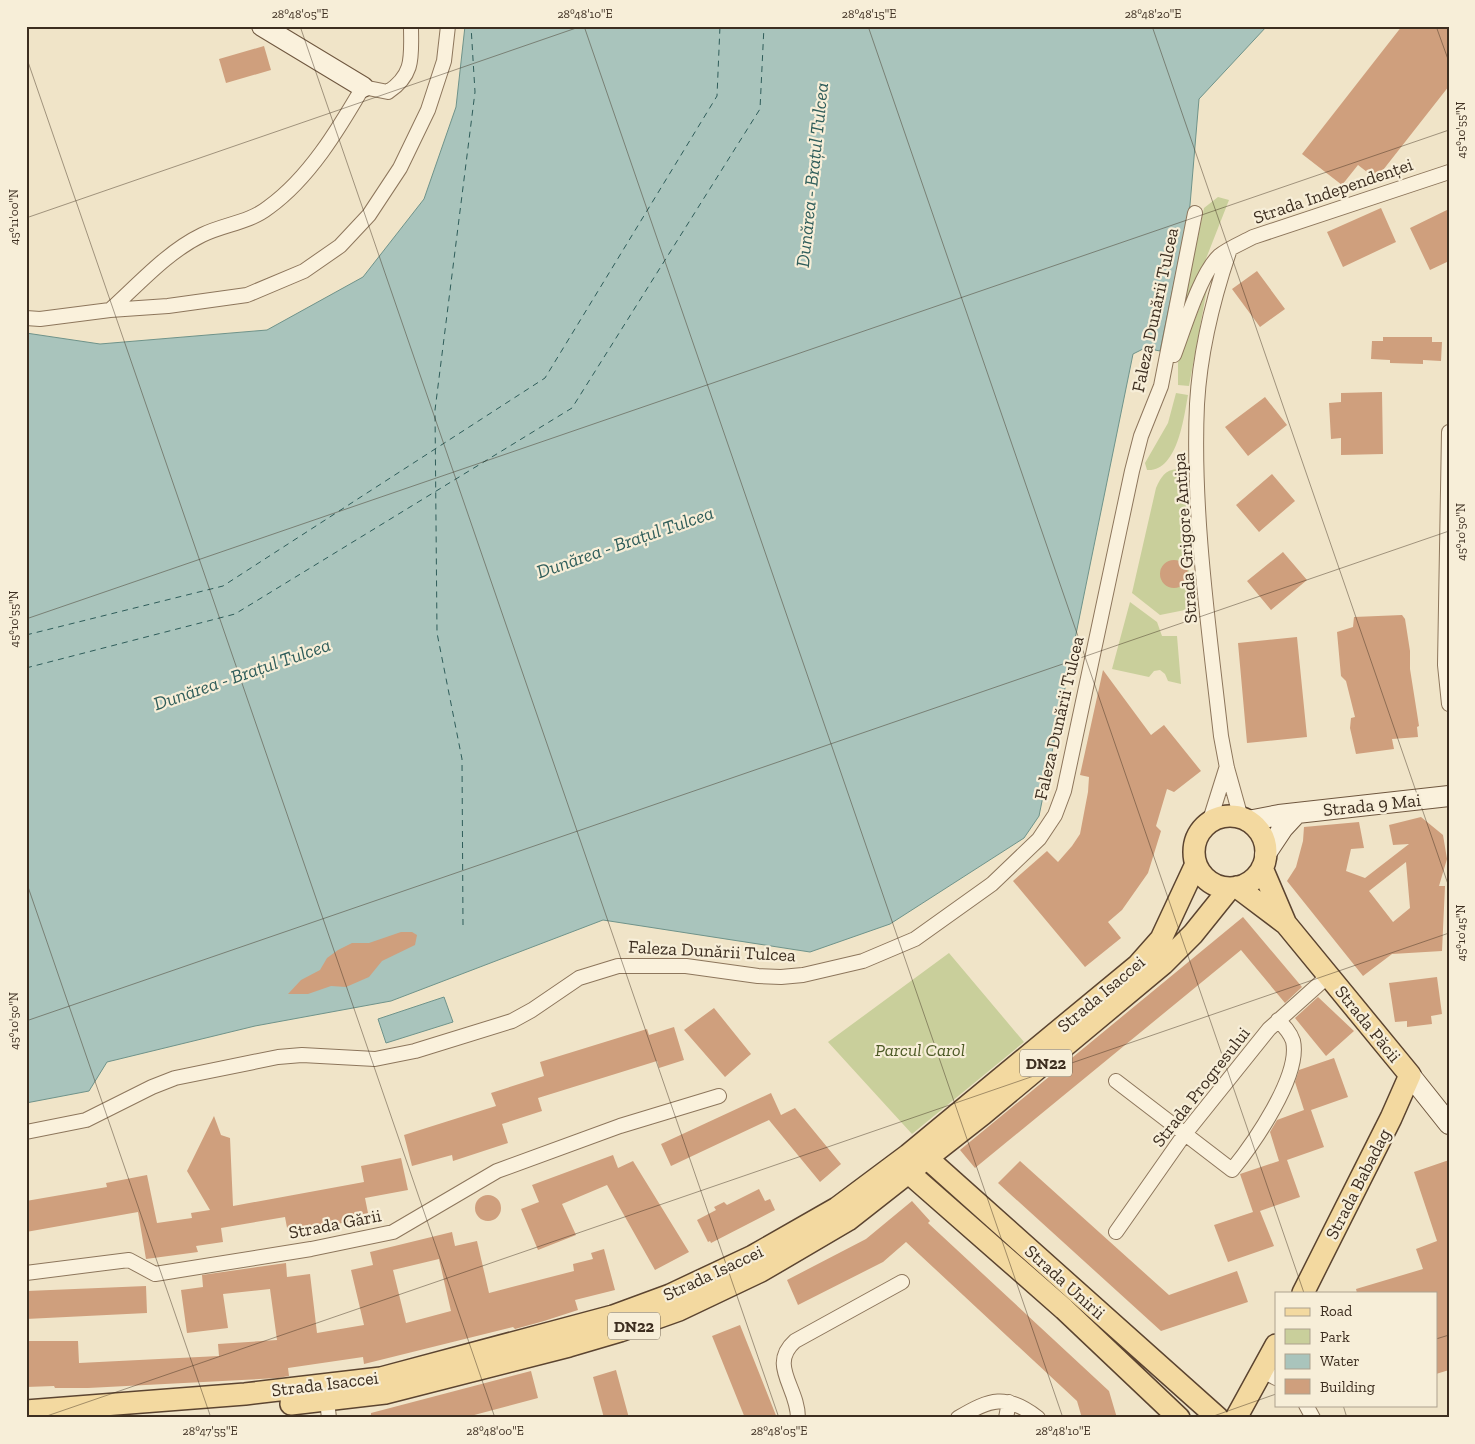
<svg xmlns="http://www.w3.org/2000/svg" width="1475" height="1444" viewBox="0 0 1475 1444" font-family="'Zilla Slab',serif">
  <style>
    .green { fill: #c9cf9b }
    .water { fill: #a9c4bc; stroke: #6f938a }
    .lines { fill: none; stroke-linecap: round; stroke-linejoin: round }
    .ferry { stroke: #2f5d5a; stroke-width: 1; stroke-dasharray: 6 5; stroke-linecap: butt }
    .building { fill: #cf9f7d; fill-rule: evenodd }
    .street-casing { stroke: #8d765c; stroke-width: 16 }
    .secondary-casing { stroke: #6f573f; stroke-width: 22 }
    .primary-casing { stroke: #5b4430; stroke-width: 24 }
    .street { stroke: #faf1dc; stroke-width: 14 }
    .secondary { stroke: #faf1dc; stroke-width: 20 }
    .primary { stroke: #f3d9a0; stroke-width: 21 }
    .ticks { fill: none; stroke: #3d2e20; stroke-width: 1; stroke-opacity: 0.45 }
    .labels { text-anchor: middle; dominant-baseline: central; stroke-width: 4.5; stroke-linejoin: round; paint-order: stroke }
    .shield { fill: #f7eed8; stroke: #756857; stroke-width: 1 }
    .shield-label { font-size: 16px; font-weight: bold; fill: #3d2e20 }
    .street-label { font-size: 18px; fill: #3d2e20; stroke: #f7eed8 }
    .park-label { font-size: 18px; font-style: italic; fill: #4d5a26; stroke: #f7eed8 }
    .water-label { font-size: 19px; font-style: italic; fill: #2f5d5a; stroke: #f7eed8 }
    .neatline { fill: none; stroke: #3d2e20; stroke-width: 2 }
    .ticks-label { font-size: 12px; text-anchor: middle; fill: #3d2e20 }
  </style>
  <rect width="100%" height="100%" fill="#f0e4c8"/>
  <path class="green" d="M 1218,197 L 1229,200 L 1180,325 L 1204,208 Z
    M 1207,289 L 1189,386 L 1178,385 L 1178,362 Z
    M 1176,393 L 1188,395 C 1184,416 1178,472 1147,470 L 1145,463 L 1168,423 Z
    M 1177,469 L 1183,473 L 1186,482 L 1190,609 L 1160,615 L 1132,593 L 1156,488 C 1161,477 1165,470 1177,469 Z
    M 1130,602 L 1157,622 L 1162,636 L 1177,636 L 1181,684 L 1168,681 L 1165,674 L 1160,670 L 1154,671 L 1149,677 L 1112,669 Z
    M 949,953 L 1024,1042 L 912,1134 L 828,1042 Z"/>
  <path class="water" d="M 465,26 L 1267,26 L 1199,99 L 1190,205 L 1160,351 L 1145,348 L 1133,354 L 1039,816 L 1024,838 L 890,924 L 810,952 L 603,920 L 391,1001 L 255,1026 L 107,1062 L 89,1091 L 26,1103 L 26,333 L 100,344 L 267,330 L 363,277 L 424,199 L 456,107 Z
    M 444,997 L 453,1022 L 386,1043 L 378,1019 Z"/>
  <g class="lines">
    <path class="ferry" d="M 26,635 L 223,586 L 545,378 L 717,96 L 720,26
      M 26,668 L 235,614 L 572,408 L 760,109 L 764,26
      M 463,925 L 462,759 L 437,633 L 435,410 L 475,92 L 471,26"/>
  </g>
  <path class="building" d="M 1402,26 L 1449,26 L 1449,86 L 1376,179 L 1358,165 L 1342,185 L 1302,154 Z
    M 264,46 L 271,70 L 226,83 L 219,59 Z
    M 1381,208 L 1396,242 L 1343,267 L 1327,232 Z
    M 1449,209 L 1449,261 L 1430,270 L 1410,228 Z
    M 1257,271 L 1285,309 L 1260,327 L 1232,289 Z
    M 1383,337 L 1432,337 L 1432,342 L 1442,342 L 1441,361 L 1423,360 L 1423,364 L 1390,363 L 1390,360 L 1371,359 L 1372,341 L 1383,341 Z
    M 1382,392 L 1383,454 L 1341,455 L 1341,438 L 1331,439 L 1329,403 L 1341,402 L 1341,393 Z
    M 1265,397 L 1287,425 L 1248,456 L 1225,427 Z
    M 1272,474 L 1295,501 L 1259,532 L 1236,505 Z
    M 1283,552 L 1307,580 L 1271,610 L 1247,581 Z
    M1160 574a14 14 0 1 1 28 0a14 14 0 1 1-28 0Z
    M 1402,615 L 1405,619 L 1410,651 L 1410,669 L 1419,726 L 1417,727 L 1418,737 L 1392,739 L 1394,749 L 1356,754 L 1350,728 L 1351,718 L 1355,717 L 1346,681 L 1341,676 L 1337,632 L 1353,627 L 1354,617 Z
    M 1297,637 L 1307,737 L 1247,743 L 1238,643 Z
    M 1103,670 L 1151,735 L 1164,725 L 1201,771 L 1174,792 L 1167,789 L 1156,826 L 1161,831 L 1148,873 L 1122,910 L 1108,922 L 1121,938 L 1085,967 L 1013,881 L 1047,851 L 1058,862 L 1072,846 L 1080,834 L 1088,792 L 1089,777 L 1080,775 Z
    M 1421,817 L 1443,835 L 1447,859 L 1439,886 L 1445,886 L 1442,951 L 1392,954 L 1363,976 L 1287,881 L 1296,867 L 1303,841 L 1304,827 L 1359,822 L 1364,848 L 1351,849 L 1346,871 L 1365,878 L 1409,844 L 1393,845 L 1389,825 ZM 1406,862 L 1410,908 L 1393,922 L 1369,891 Z
    M 1243,917 L 1302,987 L 1285,1003 L 1241,950 L 975,1168 L 960,1150 Z
    M 401,932 L 412,932 L 417,935 L 415,945 L 382,961 L 369,977 L 346,987 L 331,986 L 308,994 L 288,994 L 301,980 L 320,970 L 327,958 L 338,950 L 352,943 L 369,943 Z
    M 1437,977 L 1442,1014 L 1431,1016 L 1432,1024 L 1407,1027 L 1407,1021 L 1395,1022 L 1389,983 Z
    M 1318,997 L 1354,1031 L 1326,1056 L 1295,1018 Z
    M 714,1008 L 751,1054 L 725,1077 L 684,1030 Z
    M 674,1027 L 684,1060 L 659,1068 L 657,1061 L 538,1098 L 542,1111 L 502,1124 L 508,1143 L 453,1161 L 452,1155 L 412,1166 L 404,1135 L 496,1106 L 491,1093 L 544,1076 L 540,1062 L 647,1029 L 649,1035 Z
    M 1334,1058 L 1348,1097 L 1311,1110 L 1324,1147 L 1287,1160 L 1300,1197 L 1260,1211 L 1274,1246 L 1228,1262 L 1214,1225 L 1253,1212 L 1240,1174 L 1279,1161 L 1270,1132 L 1277,1120 L 1304,1110 L 1295,1082 L 1299,1070 Z
    M 771,1093 L 781,1115 L 795,1108 L 841,1164 L 820,1182 L 769,1120 L 671,1166 L 661,1144 Z
    M 214,1116 L 221,1135 L 230,1138 L 233,1206 L 364,1182 L 361,1166 L 401,1158 L 408,1190 L 365,1198 L 369,1218 L 288,1233 L 285,1217 L 221,1228 L 223,1242 L 196,1246 L 198,1252 L 146,1259 L 138,1212 L 26,1232 L 26,1201 L 107,1187 L 106,1183 L 147,1175 L 157,1223 L 192,1218 L 191,1213 L 210,1210 L 187,1171 Z
    M 613,1155 L 618,1168 L 633,1161 L 689,1252 L 655,1270 L 607,1185 L 562,1204 L 576,1235 L 538,1250 L 521,1209 L 539,1202 L 532,1185 Z
    M 1449,1160 L 1449,1370 L 1436,1374 L 1436,1293 L 1357,1293 L 1356,1289 L 1423,1269 L 1416,1249 L 1437,1241 L 1414,1172 Z
    M 1020,1161 L 1169,1295 L 1237,1271 L 1248,1302 L 1161,1331 L 998,1183 Z
    M 759,1189 L 765,1201 L 770,1199 L 775,1210 L 711,1243 L 710,1241 L 708,1242 L 697,1220 L 716,1210 L 714,1207 L 724,1202 L 727,1205 Z
    M475 1208a13 13 0 1 1 26 0a13 13 0 1 1-26 0Z
    M 912,1201 L 930,1221 L 928,1223 L 1109,1391 L 1117,1418 L 1082,1418 L 1077,1401 L 906,1242 L 883,1262 L 798,1305 L 787,1280 L 866,1239 Z
    M 452,1232 L 455,1246 L 477,1241 L 489,1293 L 574,1271 L 573,1264 L 593,1259 L 591,1253 L 604,1249 L 615,1290 L 575,1300 L 578,1310 L 544,1321 L 515,1329 L 513,1327 L 364,1364 L 363,1357 L 288,1368 L 289,1376 L 278,1378 L 88,1388 L 55,1388 L 54,1386 L 26,1387 L 26,1341 L 78,1341 L 79,1363 L 219,1356 L 218,1344 L 277,1340 L 270,1289 L 223,1294 L 228,1328 L 187,1333 L 181,1290 L 203,1287 L 202,1275 L 286,1263 L 287,1277 L 310,1274 L 317,1333 L 364,1325 L 351,1270 L 373,1265 L 370,1252 ZM 439,1259 L 451,1311 L 406,1323 L 393,1270 Z
    M 146,1286 L 147,1313 L 26,1319 L 27,1291 Z
    M 740,1325 L 777,1418 L 745,1418 L 712,1336 Z
    M 616,1370 L 629,1418 L 604,1418 L 593,1377 Z
    M 531,1371 L 538,1398 L 463,1418 L 371,1418 L 371,1413 Z"/>
  <g class="lines">
    <defs>
      <path id="street" d="M 1230,249 C 1213,299 1200,351 1197,404 C 1192,512 1209,629 1221,736 L 1227,768 L 1241,818
        M 110,310 C 139,284 167,252 202,235 C 224,224 249,223 269,207 C 309,178 338,130 363,87 L 388,92 C 415,74 411,56 411,26
        M 26,318 L 40,319 L 110,310 L 168,306 L 247,295 L 304,271 L 340,246 L 369,215 L 400,168 L 428,110 L 444,61 L 448,26
        M 1174,355 C 1184,329 1200,274 1219,256 C 1229,248 1242,243 1253,237 L 1449,172
        M 1449,432 L 1445,665 L 1449,704
        M 1209,823 L 1226,769
        M 1116,1081 L 1232,1170 C 1253,1144 1301,1076 1293,1041 C 1290,1032 1284,1026 1278,1020
        M 26,1132 L 86,1120 L 152,1087 L 175,1078 L 278,1057 L 302,1055 L 375,1059 L 415,1051 L 512,1021 L 532,1010 L 579,978 L 618,966 L 686,966 L 758,976 L 781,977 L 803,975 L 863,961 L 915,939 L 992,884 L 1039,839 L 1055,815 L 1064,791 L 1132,471 L 1141,436 L 1161,386 L 1195,213
        M 1116,1232 L 1184,1135 L 1269,1029 L 1328,976
        M 26,1273 L 129,1260 L 155,1274 L 311,1249 L 393,1232 L 497,1171 L 620,1126 L 719,1096
        M 1263,1371 L 1276,1378
        M 327,1401 L 329,1418
        M 1306,1405 L 1313,1418
        M 798,1418 C 798,1387 768,1365 795,1341 L 902,1282
        M 958,1418 C 990,1399 1006,1393 1038,1418
        M 1006,1418 L 1009,1402"/>
      <path id="secondary" d="M 262,26 L 363,87
        M 1248,821 L 1279,815 L 1449,796
        M 1265,855 L 1283,828 L 1296,814
        M 1410,1075 L 1449,1124"/>
      <path id="primary" d="M1194 852a36 36 0 1 1 72 0a36 36 0 1 1-72 0Z
        M 1262,868 L 1285,922
        M 1237,887 L 1286,924 L 1410,1075 L 1391,1118 L 1303,1293
        M 915,1156 L 928,1159 L 1218,1418
        M 909,1173 L 1064,1309 L 1179,1418
        M 291,1404 L 385,1393 L 569,1346 L 620,1331 L 679,1310 L 761,1271 L 848,1220 L 983,1114 L 1163,964 L 1193,934 L 1230,888
        M 26,1411 L 245,1394 L 381,1378 L 613,1316 L 670,1295 L 753,1256 L 837,1208 L 908,1155 L 1138,965 L 1161,939 L 1196,864
        M 1236,1418 L 1276,1345"/>
    </defs>
    <use href="#street" class="street-casing"/>
    <use href="#secondary" class="secondary-casing"/>
    <use href="#primary" class="primary-casing"/>
    <use href="#street" class="street"/>
    <use href="#secondary" class="secondary"/>
    <use href="#primary" class="primary"/>
  </g>
  <path class="ticks" d="M 300,26 L 779,1418M 584,26 L 1063,1418M 868,26 L 1304,1293M 1152,26 L 1449,887M 1436,26 L 1449,62M 26,56 L 495,1418M 26,218 L 582,26M 26,619 L 1449,130M 26,881 L 211,1418M 26,1021 L 1449,531M 1436,1339 L 1449,1335M 1343,1405 L 1347,1418M 41,1418 L 1449,933M 1208,1418 L 1276,1394"/>
  <g class="labels">
    <g class="shield">
      <rect x="1020" y="1049.5" width="52" height="27" rx="4"/>
      <rect x="608" y="1312.5" width="52" height="27" rx="4"/>
    </g>
    <g class="shield-label">
      <text x="1046" y="1063">DN22</text>
      <text x="634" y="1326">DN22</text>
    </g>
    <g class="street-label">
      <text transform="translate(1333 191) rotate(-19)">Strada Independenței</text>
      <text transform="translate(1155 310) rotate(-78)">Faleza Dunării Tulcea</text>
      <text transform="translate(1185 538) rotate(-94)">Strada Grigore Antipa</text>
      <text transform="translate(1059 718) rotate(-77)">Faleza Dunării Tulcea</text>
      <text transform="translate(1372 805) rotate(-6)">Strada 9 Mai</text>
      <text transform="translate(712 951) rotate(3)">Faleza Dunării Tulcea</text>
      <text transform="translate(1101 994) rotate(-40)">Strada Isaccei</text>
      <text transform="translate(1368 1024) rotate(51)">Strada Păcii</text>
      <text transform="translate(1201 1087) rotate(-52)">Strada Progresului</text>
      <text transform="translate(1358 1184) rotate(-63)">Strada Babadag</text>
      <text transform="translate(335 1224) rotate(-11)">Strada Gării</text>
      <text transform="translate(713 1273) rotate(-25)">Strada Isaccei</text>
      <text transform="translate(1065 1282) rotate(42)">Strada Unirii</text>
      <text transform="translate(325 1384) rotate(-7)">Strada Isaccei</text>
    </g>
    <g class="park-label">
      <text x="920" y="1050">Parcul Carol</text>
    </g>
    <g class="water-label">
      <text transform="translate(812 175) rotate(-84)">Dunărea - Brațul Tulcea</text>
      <text transform="translate(625 542) rotate(-19)">Dunărea - Brațul Tulcea</text>
      <text transform="translate(242 674) rotate(-19)">Dunărea - Brațul Tulcea</text>
    </g>
  </g>
  <rect width="1475" height="1444" fill="none" stroke="#f7eed8" stroke-width="55"/>
  <rect x="1275" y="1292" width="162" height="115" fill="#f7eed8" stroke="#ada18e"/>
  <rect x="1285" y="1308" width="25" height="8" fill="#f3d9a0" stroke="#ada18e"/>
  <text x="1320" y="1316" font-size="15" fill="#3d2e20">Road</text>
  <rect x="1285" y="1329" width="25" height="15" fill="#c9cf9b" stroke="#ada18e"/>
  <text x="1320" y="1342" font-size="15" fill="#3d2e20">Park</text>
  <rect x="1285" y="1354" width="25" height="15" fill="#a9c4bc" stroke="#ada18e"/>
  <text x="1320" y="1366" font-size="15" fill="#3d2e20">Water</text>
  <rect x="1285" y="1379" width="25" height="15" fill="#cf9f7d" stroke="#ada18e"/>
  <text x="1320" y="1392" font-size="15" fill="#3d2e20">Building</text>
  <rect x="28" y="28" width="1420" height="1388" class="neatline"/>
  <g class="ticks-label">
    <text x="300" y="18">28°48'05"E</text>
    <text x="585" y="18">28°48'10"E</text>
    <text x="869" y="18">28°48'15"E</text>
    <text x="1153" y="18">28°48'20"E</text>
    <text transform="translate(1461 130) rotate(-90)" y="4">45°10'55"N</text>
    <text transform="translate(14 217) rotate(-90)" y="4">45°11'00"N</text>
    <text transform="translate(1461 532) rotate(-90)" y="4">45°10'50"N</text>
    <text transform="translate(14 619) rotate(-90)" y="4">45°10'55"N</text>
    <text transform="translate(1461 933) rotate(-90)" y="4">45°10'45"N</text>
    <text transform="translate(14 1021) rotate(-90)" y="4">45°10'50"N</text>
    <text x="210" y="1435">28°47'55"E</text>
    <text x="495" y="1435">28°48'00"E</text>
    <text x="779" y="1435">28°48'05"E</text>
    <text x="1063" y="1435">28°48'10"E</text>
  </g>
</svg>
